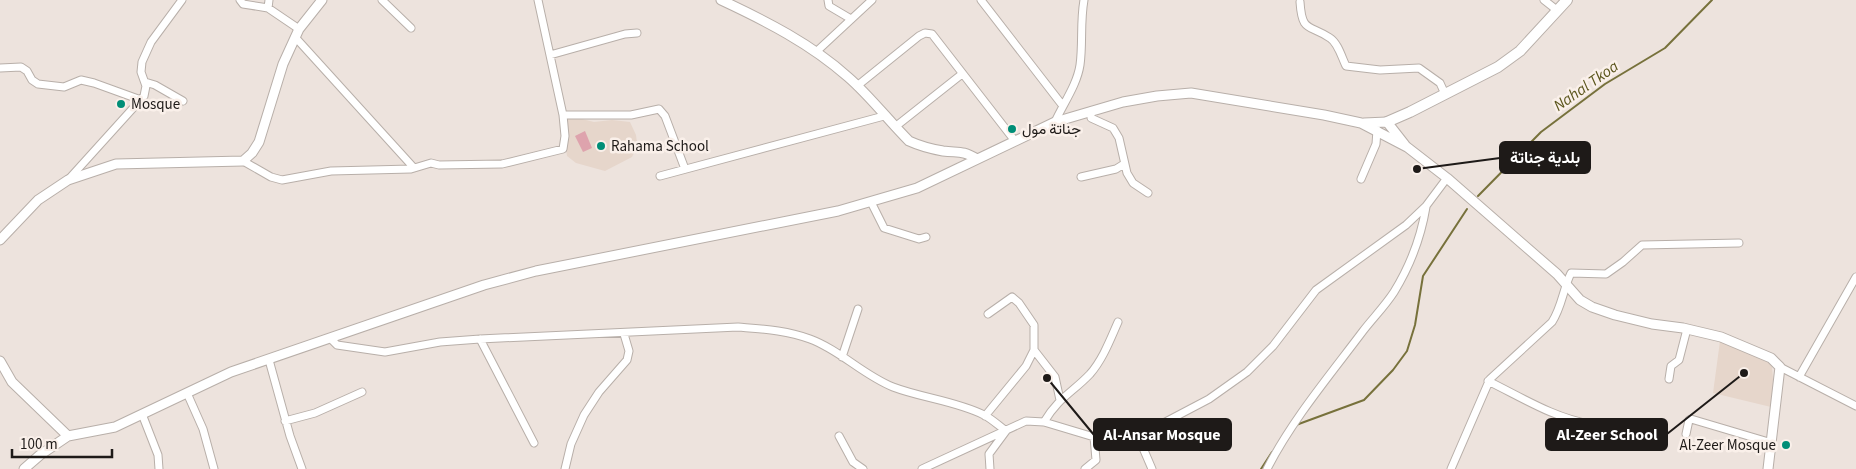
<svg xmlns="http://www.w3.org/2000/svg" width="1856" height="469" viewBox="0 0 1856 469" font-family="'Source Sans 3',Vazirmatn,sans-serif">
  <style>
    .built { fill: #e6d6cb }
    .pitch { fill: #dea3ad }
    .lines { fill: none; stroke-linecap: round; stroke-linejoin: round }
    .stream { stroke: #77713b; stroke-width: 2 }
    .minor-casing { stroke: #b8afa9; stroke-width: 9 }
    .tertiary-casing { stroke: #b8afa9; stroke-width: 11 }
    .secondary-casing { stroke: #b8afa9; stroke-width: 12 }
    .minor { stroke: #fff; stroke-width: 7 }
    .tertiary { stroke: #fff; stroke-width: 9 }
    .secondary { stroke: #fff; stroke-width: 10 }
    .poi-dot { fill: #008e77; stroke: #faf0ea; stroke-width: 2 }
    .labels { text-anchor: middle; dominant-baseline: central; stroke-width: 5; stroke-linejoin: round; paint-order: stroke }
    .poi-label { font-size: 15px; fill: #1e1a18; stroke: #faf0ea; text-anchor: start }
    .water-label { font-size: 16px; font-style: italic; fill: #5c561d; stroke: #faf0ea }
    .leader { fill: none; stroke: #1e1a18; stroke-width: 2 }
    .callout-dot { fill: #1e1a18; stroke: #faf0ea; stroke-width: 2 }
    .callout { fill: #1e1a18; stroke: #1e1a18; stroke-width: 2 }
    .callout-label { font-size: 16px; text-anchor: middle; font-weight: bold; fill: #fff }
  </style>
  <rect width="100%" height="100%" fill="#ede3dd"/>
  <path class="built" d="M 570,116 L 594,122 L 612,120 L 630,122 L 636,135 L 637,143 L 634,153 L 632,157 L 605,171 L 576,163 L 567,156 L 563,127 Z
    M 1720,341 L 1768,359 L 1772,367 L 1773,379 L 1771,407 L 1713,393 Z"/>
  <path class="pitch" d="M 585,131 L 592,148 L 583,152 L 575,136 Z"/>
  <g class="lines">
    <path class="stream" d="M 1478,196 L 1541,132 L 1605,84 L 1665,48 L 1712,0
      M 1296,425 L 1364,400 L 1393,370 L 1407,351 L 1415,325 L 1423,276 L 1467,209
      M 1261,469 L 1272,452"/>
    <defs>
      <path id="minor" d="M 240,0 L 243,4 L 268,8 L 299,29
        M 382,0 L 411,28
        M 828,0 L 829,6 L 851,19
        M 981,0 L 1063,106
        M 1544,0 L 1558,11
        M 1300,2 C 1302,33 1309,24 1330,38 C 1338,43 1342,58 1346,66 L 1380,70 L 1419,68 L 1440,83 L 1445,94
        M 268,8 L 269,0
        M 295,37 L 414,168
        M 816,52 L 872,0
        M 550,55 L 625,34 L 637,33
        M 0,68 L 21,67 L 27,71 L 32,80 L 38,84 L 64,87 L 81,80 L 94,83 L 141,100
        M 145,82 L 155,85 L 183,101
        M 857,86 L 919,36 L 925,33 L 932,34 L 1015,141
        M 1091,111 L 1091,118 L 1113,128 L 1119,138 L 1127,173 L 1133,183 L 1148,193
        M 563,115 L 631,115 L 659,109 L 665,116 L 685,169
        M 1055,122 C 1063,104 1077,85 1080,65 C 1083,44 1080,22 1084,0
        M 895,127 L 962,74
        M 243,161 L 271,177 L 282,180 L 331,171 L 411,169 L 431,163 L 439,165 L 502,164 L 563,149 L 565,136 L 563,115 L 538,0
        M 660,176 L 884,116
        M 1081,177 L 1116,169 L 1124,164
        M 1361,179 L 1376,144 L 1377,130
        M 68,180 L 144,96 L 146,86 L 141,72 L 142,62 L 151,42 L 182,0
        M 871,202 L 884,228 L 919,239 L 926,237
        M 988,314 L 1012,297 L 1019,303 L 1034,325 L 1034,350 L 1055,377 L 1060,400
        M 331,339 L 337,345 L 385,352 L 440,342 L 480,339 L 738,327 C 762,329 786,330 810,339 C 840,350 863,375 893,387 C 922,398 956,401 984,415 C 992,419 999,426 1006,431
        M 480,339 L 534,443
        M 842,357 L 858,309
        M 269,360 L 290,436 L 302,469
        M 1780,367 L 1856,406
        M 1799,377 L 1856,277
        M 1669,379 L 1671,366 L 1679,360 L 1687,329
        M 1488,381 C 1521,397 1554,418 1590,424
        M 187,393 L 203,429 L 214,469
        M 142,414 L 158,455 L 159,469
        M 985,416 L 1026,366 L 1034,350
        M 285,421 L 315,413 L 362,392
        M 1044,422 C 1058,398 1073,392 1090,374 C 1103,359 1110,340 1118,322
        M 1137,434 L 1152,469
        M 1686,434 L 1689,420 L 1691,419 L 1772,443
        M 839,436 L 853,462 L 863,469
        M 565,469 L 571,444 L 584,415 L 599,392 L 627,360 L 629,351 L 624,334
        M 922,469 L 1026,421 L 1044,422 L 1094,437 L 1106,439 L 1121,437 L 1152,429 L 1209,399 L 1247,372 L 1273,346 L 1316,290 L 1406,225 L 1426,206 L 1447,178
        M 990,469 L 989,454 L 1006,431
        M 1085,469 L 1096,460 L 1094,437
        M 1267,469 C 1292,420 1330,375 1363,331 C 1373,318 1385,306 1394,292 C 1410,266 1421,237 1426,207
        M 1451,469 L 1490,379 L 1552,322 C 1562,307 1563,289 1571,273 L 1606,274 L 1623,262 L 1642,245 L 1739,243"/>
      <path id="tertiary" d="M 721,0 C 766,21 811,44 848,77 C 870,96 888,120 909,141 C 920,146 931,149 943,151 C 959,153 962,150 977,159
        M 1364,123 L 1387,122 L 1405,145
        M 0,240 L 38,200 L 68,180 L 116,164 L 243,161 L 252,153 L 259,142 L 283,64 L 299,29 L 322,0
        M 0,361 L 12,382 L 68,436 L 115,427 L 231,372 L 484,285 L 536,271 L 838,211 L 917,188 L 1055,122 L 1123,102 L 1157,96 L 1191,93 L 1324,115 L 1361,123 L 1407,147 L 1447,178 L 1557,274 L 1580,300 L 1592,307 L 1615,315 L 1652,324 L 1683,328 L 1721,337 L 1771,358 L 1780,367 L 1768,469
        M 24,469 L 40,455 L 68,436"/>
      <path id="secondary" d="M 1387,122 L 1410,112 L 1498,67 L 1520,51 L 1567,0"/>
    </defs>
    <use href="#minor" class="minor-casing"/>
    <use href="#tertiary" class="tertiary-casing"/>
    <use href="#secondary" class="secondary-casing"/>
    <use href="#minor" class="minor"/>
    <use href="#tertiary" class="tertiary"/>
    <use href="#secondary" class="secondary"/>
  </g>
  <g class="poi-dot">
    <circle cx="121" cy="104" r="5"/>
    <circle cx="1012" cy="129" r="5"/>
    <circle cx="601" cy="146" r="5"/>
    <circle cx="1786" cy="445" r="5"/>
  </g>
  <g class="labels">
    <g class="poi-label">
      <text x="131" y="104">Mosque</text>
      <text x="1022" y="129">جناتة مول</text>
      <text x="611" y="146">Rahama School</text>
      <text x="1776" y="445" text-anchor="end">Al-Zeer Mosque</text>
    </g>
    <g class="water-label">
      <text transform="translate(1586 86) rotate(-35)">Nahal Tkoa</text>
    </g>
  </g>
  <path class="leader" d="M1417 169L1500 158M1744 373L1667 434M1047 378L1094 435"/>
  <g class="callout-dot">
    <circle cx="1417" cy="169" r="5"/>
    <circle cx="1744" cy="373" r="5"/>
    <circle cx="1047" cy="378" r="5"/>
  </g>
  <g class="callout">
    <rect x="1500" y="142" width="90" height="31" rx="5"/>
    <rect x="1546" y="419" width="121" height="31" rx="5"/>
    <rect x="1094" y="419" width="137" height="31" rx="5"/>
  </g>
  <g class="callout-label">
    <text x="1545" y="163">بلدية جناتة</text>
    <text x="1607" y="440">Al-Zeer School</text>
    <text x="1162" y="440">Al-Ansar Mosque</text>
  </g>
  <path d="M12 449v8h100v-8" fill="none" stroke="#1e1a18" stroke-width="2.5"/>
  <text x="20" y="449" font-size="15" fill="#1e1a18" stroke="#faf0ea" stroke-width="4" paint-order="stroke">100 m</text>
</svg>
